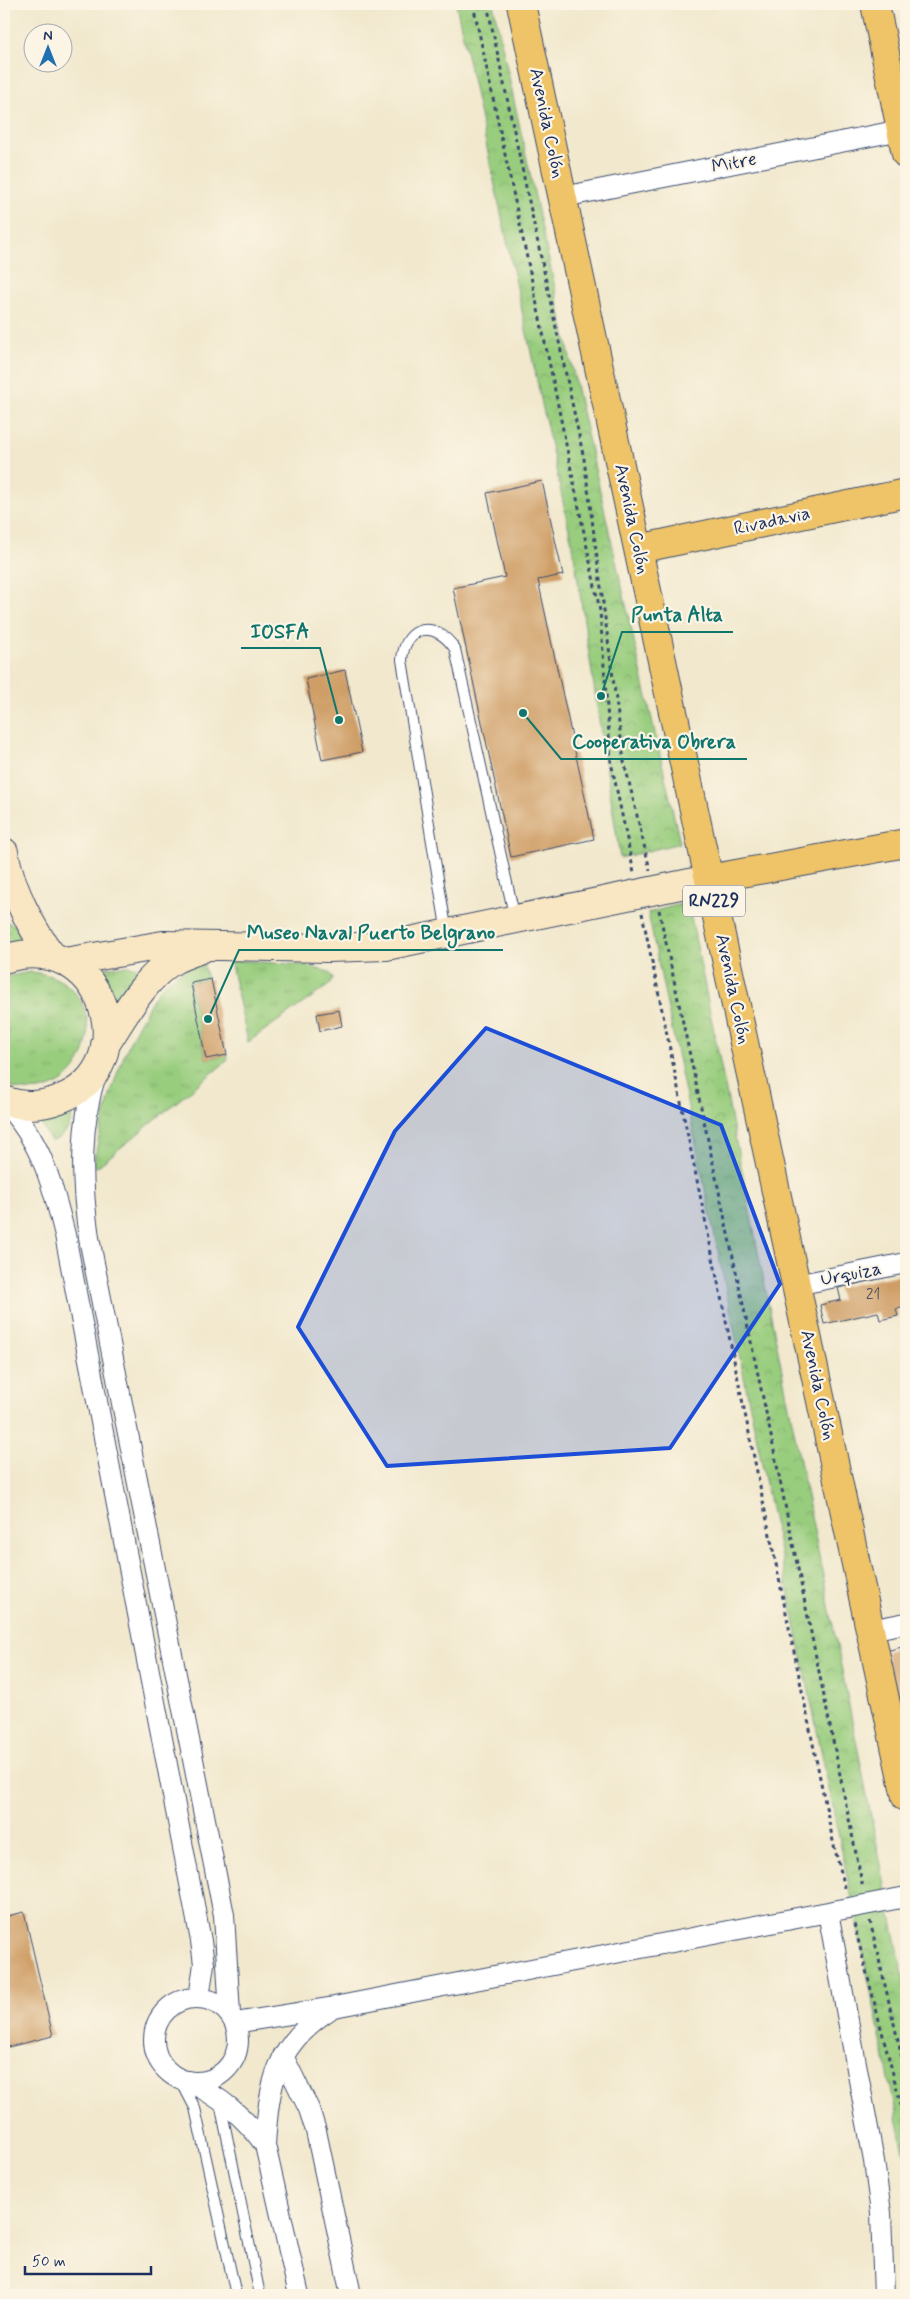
<svg xmlns="http://www.w3.org/2000/svg" width="910" height="2299" viewBox="0 0 910 2299" font-family="Mynerve,sans-serif">
  <style>
    .grass { fill: url(#grass-tufts); stroke: #5a7e6e }
    .park { fill: url(#park-crowns); stroke: #5a7e6e }
    .building { fill: #cf9e66 }
    .lines { fill: none; stroke-linecap: round; stroke-linejoin: round }
    .lane-casing { stroke: #3b4b6f; stroke-width: 12 }
    .street-casing { stroke: #3b4b6f; stroke-width: 22 }
    .secondary-casing { stroke: #3b4b6f; stroke-width: 30 }
    .primary-casing { stroke: #3b4b6f; stroke-width: 30 }
    .path { stroke: #3b4b6f; stroke-width: 3; stroke-dasharray: 4 4; stroke-linecap: butt }
    .lane { stroke: #fff; stroke-width: 10 }
    .street { stroke: #fff; stroke-width: 20 }
    .secondary { stroke: #f9e7c3; stroke-width: 28 }
    .primary { stroke: #efc469; stroke-width: 28 }
    .marked { fill: #1d4ed8; fill-opacity: 0.2; stroke: #1d4ed8; stroke-width: 4; stroke-linejoin: round }
    .labels { text-anchor: middle; dominant-baseline: central; stroke-width: 4.5; stroke-linejoin: round; paint-order: stroke }
    .number-label { font-size: 16px; fill: #484b60 }
    .shield { fill: #fcf5e5; stroke: #5e6a86; stroke-width: 1 }
    .shield-label { font-size: 18px; font-weight: bold; fill: #1b2f5e }
    .street-label { font-size: 19px; fill: #1b2f5e; stroke: #fcf5e5 }
    .leader { fill: none; stroke: #0f766e; stroke-width: 2 }
    .callout-dot { fill: #0f766e; stroke: #fcf5e5; stroke-width: 2 }
    .callout-label { font-size: 20px; text-anchor: middle; font-weight: bold; fill: #0f766e; stroke: #fcf5e5; stroke-width: 4.5; stroke-linejoin: round; paint-order: stroke }
  </style>
  <defs>
    <pattern id="grass-tufts" width="24" height="20" patternUnits="userSpaceOnUse" patternTransform="scale(1.25)"><rect width="24" height="20" fill="#99cd7e"/><path d="M3 7l-1-3M5 7V3M7 7l1-3M15 17l-1-3M17 17v-4M19 17l1-3" fill="none" stroke="#83b06f"/></pattern>
    <pattern id="park-crowns" width="20" height="18" patternUnits="userSpaceOnUse" patternTransform="scale(1.25)"><rect width="20" height="18" fill="#99cd7e"/><path d="M2 6a3 3 0 1 1 6 0M12 15a3 3 0 1 1 6 0" fill="none" stroke="#83b06f"/></pattern>
  </defs>
  <rect width="100%" height="100%" fill="#fcf5e5"/>
  <filter id="ink" filterUnits="userSpaceOnUse"><feTurbulence type="fractalNoise" baseFrequency=".02" numOctaves="2"/><feDisplacementMap in="SourceGraphic" scale="10" xChannelSelector="R" yChannelSelector="G"/><feConvolveMatrix kernelMatrix="1 2 1 2 8 2 1 2 1" color-interpolation-filters="sRGB"/></filter>
  <filter id="wash" filterUnits="userSpaceOnUse"><feTurbulence type="fractalNoise" baseFrequency=".0096" numOctaves="4" result="noise"/><feDisplacementMap in="SourceGraphic" scale="20" xChannelSelector="R" yChannelSelector="G"/><feGaussianBlur stdDeviation="1.12" result="paint"/><feColorMatrix in="noise" values="0 0 0 0 0 0 0 0 0 0 0 0 0 0 0 0 0 1.4 0 .05"/><feComposite in="paint" operator="in"/></filter>
  <g filter="url(#wash)">
    <rect width="100%" height="100%" fill="#f1e8cd"/>
    <path class="grass" d="M 4,921 L 24,929 L 31,942 L 4,950 Z
      M 230,960 L 303,965 L 329,972 L 333,979 L 329,985 L 248,1042 Z
      M 203,962 L 207,979 L 190,983 L 206,1059 L 227,1055 L 228,1060 L 97,1167 L 94,1166 L 94,1160 C 105,1109 118,1059 145,1013 C 151,1002 157,990 166,982 C 178,972 189,967 203,962 Z
      M 129,966 L 137,968 L 140,974 L 119,1001 L 117,1001 L 103,976 L 103,970 L 107,967 Z
      M 30,972 C 125,979 93,1120 4,1085 L 4,977 Z
      M 69,1107 C 77,1120 64,1139 51,1141 L 39,1121 L 39,1117 Z"/>
    <path class="park" d="M 456,4 L 493,4 L 578,394 L 680,843 L 620,858 L 573,548 Z
      M 688,902 L 906,1990 L 906,2161 L 648,913 Z"/>
    <g id="blocks">
      <path class="building" d="M 542,481 L 563,575 L 538,580 L 594,839 L 511,857 L 453,588 L 505,577 L 487,493 Z
        M 345,670 L 362,752 L 322,760 L 306,679 Z
        M 211,979 L 227,1055 L 206,1059 L 191,983 Z
        M 339,1010 L 342,1026 L 320,1031 L 317,1014 Z
        M 906,1273 L 906,1307 L 896,1309 L 898,1316 L 880,1320 L 878,1312 L 824,1324 L 820,1305 L 841,1300 L 838,1288 Z
        M 906,1646 L 906,1697 L 896,1699 L 886,1651 Z
        M 24,1912 L 53,2036 L 4,2048 L 4,1917 Z"/>
    </g>
  </g>
  <g filter="url(#ink)">
    <use href="#blocks" fill-opacity="0" stroke="#3b4b6f" stroke-width="1"/>
    <g class="lines">
      <defs>
        <path id="lane" d="M 447,933 L 402,660 C 405,624 436,620 455,649 L 515,919
          M 181,2081 L 195,2108 L 236,2295
          M 220,2103 L 260,2295"/>
        <path id="street" d="M 563,197 L 906,129
          M 97,1071 C 79,1125 81,1182 89,1238 L 224,1915 L 230,2014
          M 4,1103 C 41,1139 53,1186 65,1235 L 201,1941 L 204,1964 L 199,1998
          M 796,1285 L 906,1263
          M 870,1630 L 906,1623
          M 828,1912 L 874,2161 L 881,2213 L 884,2295
          M154 2040a42 42 0 1 1 84 0a42 42 0 1 1-84 0Z
          M 235,2023 L 334,2007 L 906,1897
          M 283,2056 L 309,2109 L 316,2131 L 351,2295
          M 188,2081 C 220,2097 244,2116 265,2145 L 299,2295
          M 265,2145 C 269,2084 275,2045 329,2010"/>
        <path id="secondary" d="M 4,852 C 11,888 30,928 53,957
          M 4,959 C 103,927 147,1066 60,1099 C 42,1106 22,1107 4,1100
          M 65,962 L 163,945 L 328,948 L 386,946 L 709,879
          M 105,1045 C 124,1016 144,978 174,960 C 183,955 194,952 203,948"/>
        <path id="primary" d="M 521,4 L 906,1797
          M 875,4 L 906,154
          M 638,549 L 906,493
          M 709,879 L 906,843"/>
      </defs>
      <use href="#lane" class="lane-casing"/>
      <use href="#street" class="street-casing"/>
      <use href="#secondary" class="secondary-casing"/>
      <use href="#primary" class="primary-casing"/>
      <path class="path" d="M 473,4 L 550,366 L 600,611 L 611,762 L 634,873
        M 487,4 L 584,459 L 624,761 L 650,870
        M 659,910 L 770,1431 L 863,1888
        M 642,913 L 834,1846 L 846,1891
        M 870,1921 L 906,2075
        M 854,1924 L 906,2124"/>
      <use href="#lane" class="lane"/>
      <use href="#street" class="street"/>
      <use href="#secondary" class="secondary"/>
      <use href="#primary" class="primary"/>
    </g>
  </g>
  <path class="marked" d="M 486,1028 L 721,1125 L 780,1284 L 670,1448 L 387,1466 L 298,1327 L 395,1131 Z"/>
  <g class="labels">
    <g class="number-label">
      <text x="873" y="1294">21</text>
    </g>
    <rect class="shield" x="683" y="885.5" width="62" height="31" rx="4"/>
    <g class="shield-label">
      <text x="714" y="901">RN229</text>
    </g>
    <g class="street-label">
      <text transform="translate(547 123) rotate(78)">Avenida Colón</text>
      <text transform="translate(734 163) rotate(-11)">Mitre</text>
      <text transform="translate(632 519) rotate(78)">Avenida Colón</text>
      <text transform="translate(772 521) rotate(-12)">Rivadavia</text>
      <text transform="translate(733 989) rotate(78)">Avenida Colón</text>
      <text transform="translate(851 1274) rotate(-11)">Urquiza</text>
      <text transform="translate(818 1385) rotate(78)">Avenida Colón</text>
    </g>
  </g>
  <path class="leader" d="M601 696L622 632H733M339 720L320 648H241M523 713L561 759H747M208 1019L239 950H503"/>
  <g class="callout-dot">
    <circle cx="601" cy="696" r="5"/>
    <circle cx="339" cy="720" r="5"/>
    <circle cx="523" cy="713" r="5"/>
    <circle cx="208" cy="1019" r="5"/>
  </g>
  <g class="callout-label">
    <text x="677" y="621">Punta Alta</text>
    <text x="280" y="638">IOSFA</text>
    <text x="654" y="748">Cooperativa Obrera</text>
    <text x="371" y="939">Museo Naval Puerto Belgrano</text>
  </g>
  <rect width="910" height="2299" fill="none" stroke="#fcf5e5" stroke-width="20"/>
  <g transform="translate(48 48)"><circle r="24" fill="#fcf5e5" stroke="#a2a6af"/>
  <path d="M0-4L9 19L0 12L-9 19Z" fill="#1f6fb2"/>
  <text y="-8" font-size="14" font-weight="bold" text-anchor="middle" fill="#1b2f5e">N</text>
  </g>
  <path d="M25 2266v8h126v-8" fill="none" stroke="#1b2f5e" stroke-width="2.5"/>
  <text x="32" y="2266" font-size="15" fill="#1b2f5e" stroke="#fcf5e5" stroke-width="4" paint-order="stroke">50 m</text>
</svg>
